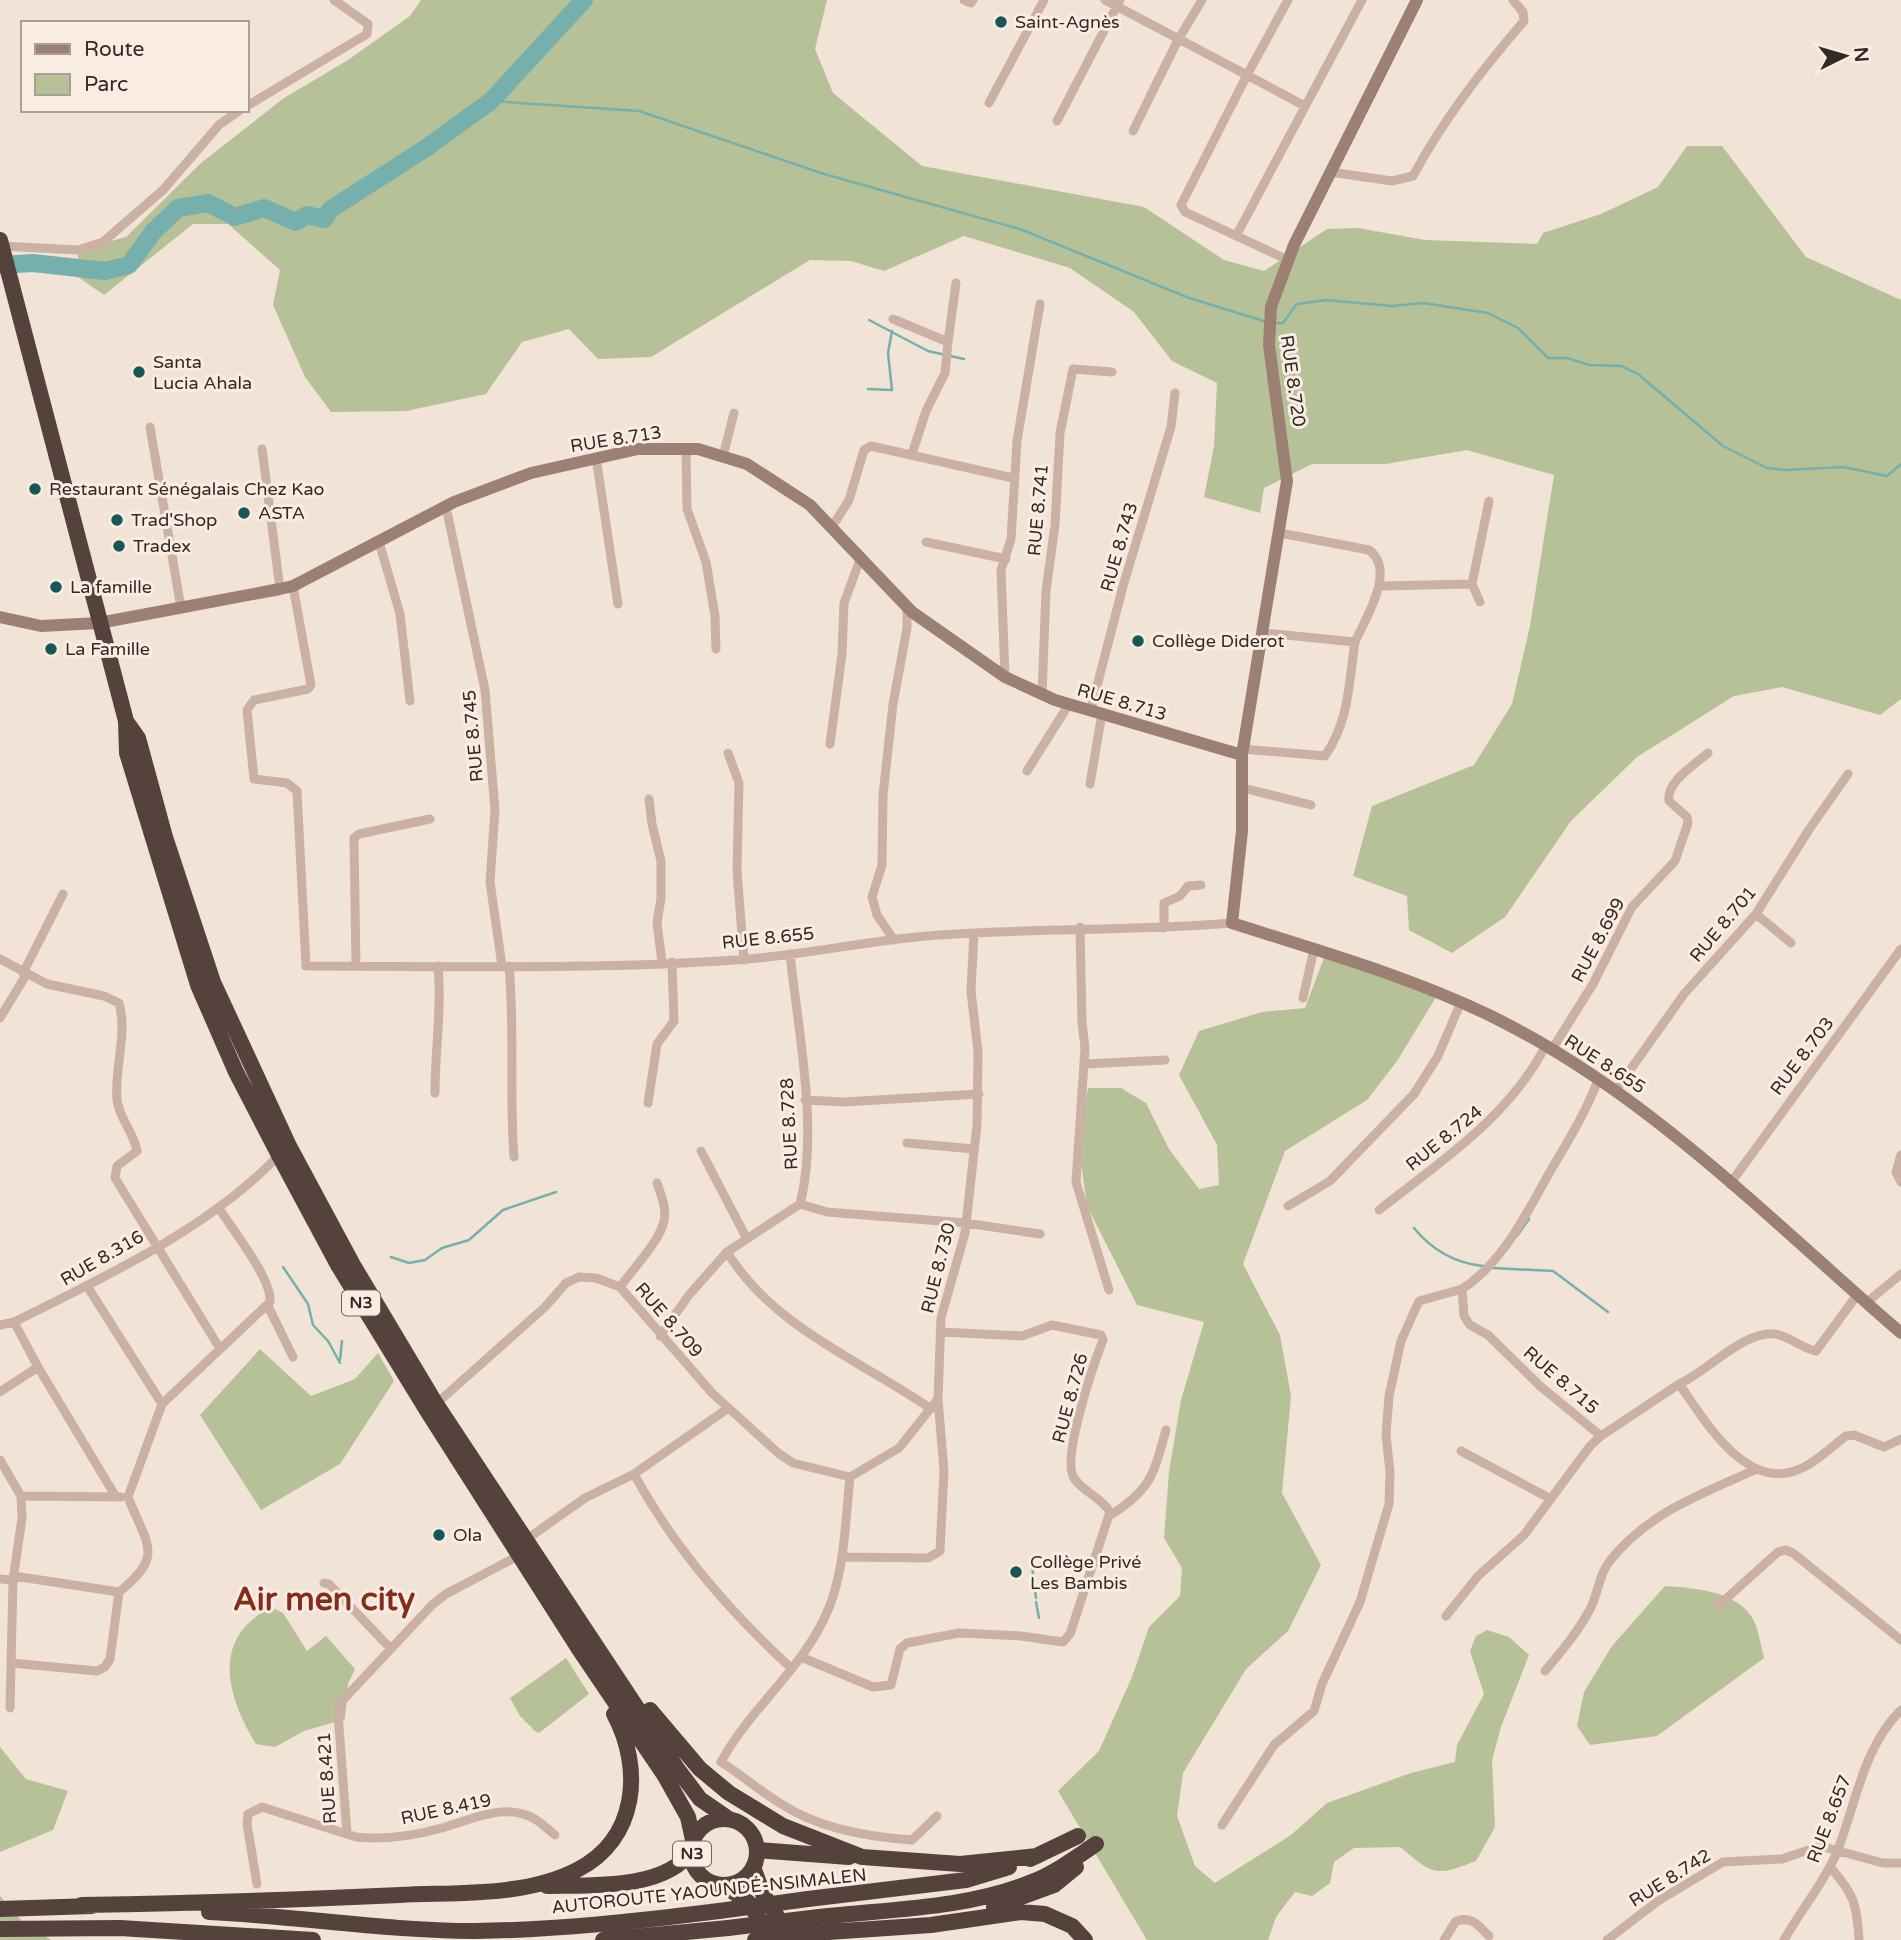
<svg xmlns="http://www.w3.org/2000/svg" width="1901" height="1940" viewBox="0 0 1901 1940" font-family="'Varela Round',sans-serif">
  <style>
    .green { fill: #b6c197 }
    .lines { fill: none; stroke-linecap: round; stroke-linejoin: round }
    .stream { stroke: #75b0ad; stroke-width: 2.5 }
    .river { stroke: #75b0ad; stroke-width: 18 }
    .street { stroke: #cab1a3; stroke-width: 9 }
    .secondary { stroke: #9d8074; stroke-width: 12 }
    .highway { stroke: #56423c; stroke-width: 16 }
    .highway-bridge { stroke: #56423c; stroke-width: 16 }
    .poi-dot { fill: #195756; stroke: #f9ede3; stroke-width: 2.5 }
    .labels { text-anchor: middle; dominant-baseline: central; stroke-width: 6; stroke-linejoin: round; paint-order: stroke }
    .shield { fill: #f9ede3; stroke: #6f645e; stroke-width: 2 }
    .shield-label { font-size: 16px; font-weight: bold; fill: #342925 }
    .poi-label { font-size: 18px; fill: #342925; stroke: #f9ede3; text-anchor: start }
    .street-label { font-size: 18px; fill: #342925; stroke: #f9ede3 }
    .town-label { font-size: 32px; font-weight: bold; fill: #862c1b; stroke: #f9ede3 }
  </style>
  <rect width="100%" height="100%" fill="#f2e3d7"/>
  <path class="green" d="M 421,0 L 827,0 L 815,49 L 833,93 L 922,166 L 1144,207 L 1224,260 L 1264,271 L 1327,229 L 1358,228 L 1425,240 L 1537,244 L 1543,233 L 1601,214 L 1658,187 L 1687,146 L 1722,146 L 1806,257 L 1901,300 L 1901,699 L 1880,715 L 1782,687 L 1734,696 L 1637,757 L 1571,821 L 1505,917 L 1452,953 L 1409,930 L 1407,896 L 1353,876 L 1372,806 L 1474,765 L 1512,704 L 1530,626 L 1554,475 L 1467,450 L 1386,464 L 1312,464 L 1264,488 L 1260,513 L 1204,497 L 1214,446 L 1217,383 L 1172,361 L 1134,312 L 1070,268 L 964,236 L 884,271 L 851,261 L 810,260 L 651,357 L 598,359 L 569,329 L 522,342 L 486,394 L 406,411 L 331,412 L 305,377 L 273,305 L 280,270 L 228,224 L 193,224 L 104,295 L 78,277 L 78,250 L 126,237 L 201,163 L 284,98 L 348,60 L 410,16 Z
    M 1324,958 L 1438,994 L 1397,1061 L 1367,1100 L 1285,1151 L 1243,1264 L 1280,1335 L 1291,1396 L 1282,1493 L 1321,1565 L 1288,1631 L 1246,1669 L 1183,1773 L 1177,1816 L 1195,1866 L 1215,1883 L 1291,1835 L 1327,1803 L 1411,1773 L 1455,1762 L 1457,1745 L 1484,1694 L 1470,1651 L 1476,1636 L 1487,1630 L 1509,1637 L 1529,1655 L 1501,1727 L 1492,1760 L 1495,1827 L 1476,1861 C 1435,1877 1434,1875 1400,1847 L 1354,1848 L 1334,1862 L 1330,1883 L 1312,1896 L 1295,1892 L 1276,1917 L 1268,1940 L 1147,1940 L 1058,1791 L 1099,1751 L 1132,1677 L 1149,1627 L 1180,1596 L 1182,1568 L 1164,1538 L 1169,1472 L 1181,1400 L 1204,1322 L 1137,1305 L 1087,1206 L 1078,1141 L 1088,1088 L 1121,1088 L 1146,1103 L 1169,1149 L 1199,1189 L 1219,1185 L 1217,1145 L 1179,1075 L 1199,1031 L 1262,1012 L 1305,1008 Z
    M 260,1349 L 311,1396 L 355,1379 L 378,1353 L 394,1381 L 340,1464 L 261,1510 L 200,1415 Z
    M 1665,1586 C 1694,1588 1740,1591 1754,1621 C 1759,1632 1761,1647 1764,1658 L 1657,1736 L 1590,1745 L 1577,1726 L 1584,1692 L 1612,1646 Z
    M 269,1606 L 283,1613 L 307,1651 L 326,1636 L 355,1669 L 348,1684 L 345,1719 L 304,1731 L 275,1747 L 256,1744 C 236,1712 215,1662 244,1628 C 251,1620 261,1613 269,1606 Z
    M 566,1658 L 589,1694 L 539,1733 L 536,1732 L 520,1716 L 510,1698 Z
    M 0,1747 L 26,1779 L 68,1791 L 53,1830 L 0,1852 Z
    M 0,1896 L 21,1920 L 51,1940 L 0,1940 Z"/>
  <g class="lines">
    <path class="stream" d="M 491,101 L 639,111 L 824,174 L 1020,229 L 1189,298 L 1267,322
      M 869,320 L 928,351 L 964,359
      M 1274,323 L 1283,323 L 1297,304 L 1326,300 L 1392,306 L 1423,303 L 1488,313 L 1518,328 L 1548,358 L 1567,358 L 1589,365 L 1621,366 L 1638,374 L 1723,446 L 1767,468 L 1786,470 L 1843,467 L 1887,476 L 1901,464
      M 868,389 L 892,390 L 888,353 L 892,331
      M 1414,1228 C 1431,1249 1455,1263 1483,1266
      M 1517,1236 L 1529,1219
      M 391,1257 L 409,1263 L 425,1260 L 442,1248 L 469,1240 L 503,1210 L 556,1192
      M 283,1267 L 308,1304 L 313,1325 L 328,1341 L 340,1363
      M 1493,1268 L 1553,1271 L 1608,1312
      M 340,1360 L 342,1341
      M 1032,1565 L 1036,1598
      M 1036,1602 L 1039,1618"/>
    <path class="river" d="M 0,265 L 33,263 L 105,271 L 129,265 L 153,232 L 178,208 L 208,203 L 235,217 L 264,208 L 296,222 L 307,215 L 324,219 L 331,209 L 426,148 L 491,101 L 584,0"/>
    <path class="street" d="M 964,0 L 971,3 L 973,0
      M 1105,0 L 1247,75 L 1288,0
      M 989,103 L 1044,0
      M 247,106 L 367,34 L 368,24 L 334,0
      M 1057,121 L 1120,0
      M 1133,131 L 1178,40 L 1202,0
      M 1330,172 L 1392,181 L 1413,176 C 1443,120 1482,70 1524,21 L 1523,12 L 1513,0
      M 1236,236 L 1362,0
      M 1,246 L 78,250 L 103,242 L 163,190 L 219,125 L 240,110
      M 1288,260 L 1185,212 L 1181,205 L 1247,75 L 1305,106
      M 893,319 L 948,342 L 945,373 L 926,411 L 912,454
      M 948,342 L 956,283
      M 150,427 L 181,608
      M 262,449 L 280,589
      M 686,449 L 687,509 L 706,562 L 715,616 L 716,649
      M 723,456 L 734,413
      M 596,457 L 618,604
      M 446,507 L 485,690 L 495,810 L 490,882 L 502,966
      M 832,527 L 849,500 L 864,450 L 871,446 L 1013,478
      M 379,542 L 400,614 L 410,701
      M 926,542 L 1006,559
      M 1472,584 L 1480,602
      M 293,586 L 311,685 L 308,689 L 254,700 L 247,710 L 254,779 L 287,783 L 297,791 L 306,966 C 449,966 593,970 735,960 C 804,956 872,939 940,935 C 1037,928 1135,931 1232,923
      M 1381,586 L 1472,584 L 1489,501
      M 1264,633 L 1355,642 C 1365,619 1397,570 1369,550 L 1280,533
      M 1005,677 L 1001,570 L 1011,539 L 1017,441 L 1040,304
      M 1042,695 L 1046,591 L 1055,525 L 1060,433 L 1073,369 L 1112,372
      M 1091,709 L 1123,586 L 1171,427 L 1175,393
      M 830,744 L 842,654 L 844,603 L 861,557
      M 1243,749 L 1325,756 C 1349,722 1349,682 1355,642
      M 728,753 L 739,783 L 737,871 L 744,960
      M 1027,771 L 1069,704
      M 1090,784 L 1102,713
      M 1243,788 L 1311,805
      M 649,799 L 652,824 L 661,861 L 661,898 L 657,923 L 662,962
      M 1756,914 L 1791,943
      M 1080,927 L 1082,1022 L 1085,1048 L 1076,1182 L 1109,1290
      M 1164,928 L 1164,903 L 1180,896 L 1188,886 L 1201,885
      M 894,940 L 877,915 L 872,897 L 882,865 L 883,795 L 893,704 L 907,628 L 907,606
      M 0,959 L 47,984 L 104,996 L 119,1003 C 128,1035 114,1067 117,1100 C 119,1118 134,1133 137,1151 L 117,1166 L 115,1178 L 219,1347
      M 356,966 L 354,838 L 359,834 L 430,819
      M 509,966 C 515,1030 509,1093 514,1157
      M 23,973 L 63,894
      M 1303,998 L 1314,949
      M 0,1018 L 26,975
      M 1551,1051 L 1593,984 L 1632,907 L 1675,861 L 1688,823 L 1687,817 L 1669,801 C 1666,782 1694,765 1708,753
      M 1085,1064 L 1165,1060
      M 1598,1080 C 1586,1112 1568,1141 1551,1170 C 1527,1212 1504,1262 1462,1289 L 1464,1316 L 1470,1325 L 1488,1335 L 1540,1386 L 1601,1436 L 1679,1384 C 1705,1420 1747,1495 1802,1468 C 1818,1461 1832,1446 1846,1436 L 1854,1435 L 1884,1447 L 1901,1439
      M 1616,1090 L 1684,994 L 1756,914 L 1810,828 L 1848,774
      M 435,1093 C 435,1050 442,1009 438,966
      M 805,1100 L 844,1102 L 979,1094
      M 648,1103 L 657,1044 L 674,1021 L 672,962
      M 907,1143 L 974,1149
      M 701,1151 L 747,1239
      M 1901,1155 L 1896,1172 L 1901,1182
      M 1730,1184 L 1901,949
      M 800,1204 L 827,1212 L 966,1223 L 1040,1234
      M 1288,1206 L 1330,1181 L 1414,1094 L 1438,1056 L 1461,1002
      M 1379,1210 C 1441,1161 1508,1118 1545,1047
      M 727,1252 C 774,1328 860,1360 931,1409
      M 87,1286 L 162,1404
      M 620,1287 C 632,1270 660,1241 664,1221 C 667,1208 661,1195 657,1183
      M 1866,1303 L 1901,1274
      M 268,1306 L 293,1357
      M 0,1325 L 14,1322
      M 660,1336 L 689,1295 L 727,1252 L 800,1204 C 819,1131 798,1030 790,954
      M 38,1367 L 116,1497
      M 1679,1384 C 1707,1372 1744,1330 1775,1334 C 1789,1336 1801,1348 1816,1351 L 1857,1295
      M 0,1392 L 38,1367 L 14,1322 C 103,1278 210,1228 279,1155
      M 436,1404 L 545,1307 L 566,1283 L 579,1277 L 596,1278 L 620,1287 L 712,1393 L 778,1453 L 793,1463 L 850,1477
      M 1461,1451 L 1551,1499
      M 0,1460 L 21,1496 L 22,1518 L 13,1580 L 10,1708
      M 634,1474 C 674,1548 729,1611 791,1668
      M 21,1496 L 121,1497
      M 1109,1516 C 1151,1490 1153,1476 1166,1430
      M 527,1539 L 585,1498 L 634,1474 L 727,1409
      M 842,1557 L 928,1558 L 940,1551 L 944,1471 L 938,1399
      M 14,1576 L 119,1592
      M 0,1579 L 13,1580
      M 324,1583 L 329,1584 L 391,1649
      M 1719,1605 L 1778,1552 L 1786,1550 L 1793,1553 L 1901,1640
      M 1446,1616 L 1478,1576 L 1524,1535 L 1590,1446 L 1601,1436
      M 801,1657 L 873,1687 L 891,1685 L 900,1649 L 907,1643 L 959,1633 L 1021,1636 L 1063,1642 L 1070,1634 L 1110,1512 C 1101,1497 1083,1492 1074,1478 C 1061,1459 1094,1363 1103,1340 L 1101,1335 L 1052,1325 L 1022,1336 L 940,1332
      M 11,1663 L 97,1671 L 105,1667 L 110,1659 L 119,1592 C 165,1555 147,1546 128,1497 L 162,1404 L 270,1302 C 273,1280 231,1228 219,1208
      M 1545,1671 C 1561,1652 1577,1633 1589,1611 C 1598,1596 1598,1576 1609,1562 C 1647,1513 1703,1493 1757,1469
      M 937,1816 L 912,1840 C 869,1837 820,1829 783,1805 C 761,1792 742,1775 721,1762 C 749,1710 798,1673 824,1619 C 845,1577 845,1523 850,1477 L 899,1448 L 938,1399 L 941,1318 L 965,1233 L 977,1125 L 978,1052 L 971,991 L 974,933
      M 1222,1825 L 1274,1745 L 1314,1711 L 1322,1684 L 1360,1602 L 1389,1504 L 1390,1472 L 1386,1435 L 1389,1396 L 1401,1341 L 1419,1301 L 1462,1289
      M 347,1834 L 338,1713 L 342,1701 L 432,1605 L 446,1594 L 520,1555
      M 1830,1867 C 1854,1894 1857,1904 1859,1940
      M 257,1884 L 247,1824 L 248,1814 L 262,1807 L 356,1837 C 383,1840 412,1836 438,1829 C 465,1822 495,1806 523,1814 C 536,1817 545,1827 555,1835
      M 1444,1940 L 1456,1921 C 1472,1916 1478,1925 1489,1936
      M 1607,1940 L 1658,1901 L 1723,1862 L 1782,1859 L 1820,1846 L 1883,1863 L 1901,1863
      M 1784,1940 C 1801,1910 1824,1883 1837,1852 C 1856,1804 1863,1747 1901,1710"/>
    <path class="secondary" d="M 1417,0 L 1294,245 L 1271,307 L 1269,345 L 1287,481 L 1242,755 L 1242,831 L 1232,923 C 1319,951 1409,976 1491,1016 C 1648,1093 1771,1221 1901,1333
      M 0,617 L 41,626 L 99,623 L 280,589 L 293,586 L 454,502 L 531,473 L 638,449 L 698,449 L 747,464 L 810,505 L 912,612 L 1005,677 L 1055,700 L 1242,755"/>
    <path class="highway" d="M 0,240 L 126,721 L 127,753 L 198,985 L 236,1072 L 279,1155 L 338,1265 L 428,1412 L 579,1649 L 665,1776 L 688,1817 L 693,1840
      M 126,721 L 138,738 L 165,837 L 213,982 L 289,1146 L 353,1265 L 436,1404 L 676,1767 L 700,1799 L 729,1819
      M 650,1710 L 700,1769 L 729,1793 L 783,1826 L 862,1857 L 960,1864 L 1037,1856
      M691 1852a33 33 0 1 1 66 0a33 33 0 1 1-66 0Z
      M 757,1850 L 849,1857
      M 1030,1859 L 1078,1836
      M 753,1867 L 763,1894 L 787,1932
      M 723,1885 L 748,1902 L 769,1933
      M 547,1886 C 589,1885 666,1890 691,1851
      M 808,1899 L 966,1880 L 1009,1867
      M 81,1905 C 188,1903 294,1900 400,1895 C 457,1892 525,1897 577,1870 C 638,1839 643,1768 614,1714
      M 994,1907 L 1054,1885 L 1076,1867
      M 0,1909 L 92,1906
      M 209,1912 C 298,1916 386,1931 475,1931 C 557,1930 638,1921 719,1911
      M 819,1917 C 889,1909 966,1909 1032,1882 C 1055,1873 1075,1858 1096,1844
      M 0,1929 L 120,1928 L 313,1940
      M 828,1932 L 931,1925 L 1021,1912 L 1045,1914 L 1072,1926 L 1085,1940
      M 603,1940 L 728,1928"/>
    <path class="highway-bridge" d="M 719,1911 L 808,1899
      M 728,1928 L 819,1917
      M 755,1940 L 828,1932"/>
  </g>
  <g class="poi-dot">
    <circle cx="1001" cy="22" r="7"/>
    <circle cx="139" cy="372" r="7"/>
    <circle cx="35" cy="489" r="7"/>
    <circle cx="244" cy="513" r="7"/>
    <circle cx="117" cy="520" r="7"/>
    <circle cx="119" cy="546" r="7"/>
    <circle cx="56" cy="587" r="7"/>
    <circle cx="1138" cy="641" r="7"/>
    <circle cx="51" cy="649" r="7"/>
    <circle cx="439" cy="1535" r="7"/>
    <circle cx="1016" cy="1572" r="7"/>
  </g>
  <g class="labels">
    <g class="shield">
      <rect x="342" y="1290.5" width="38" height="25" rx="5"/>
      <rect x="673" y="1841.5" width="38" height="25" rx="5"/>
    </g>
    <g class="shield-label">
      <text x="361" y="1303">N3</text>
      <text x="692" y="1854">N3</text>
    </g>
    <g class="poi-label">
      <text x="1015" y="22">Saint-Agnès</text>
      <text x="153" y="362">Santa<tspan x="153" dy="21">Lucia Ahala</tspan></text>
      <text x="49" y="489">Restaurant Sénégalais Chez Kao</text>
      <text x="258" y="513">ASTA</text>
      <text x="131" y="520">Trad'Shop</text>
      <text x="133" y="546">Tradex</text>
      <text x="70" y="587">La famille</text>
      <text x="1152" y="641">Collège Diderot</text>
      <text x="65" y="649">La Famille</text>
      <text x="453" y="1535">Ola</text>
      <text x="1030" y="1562">Collège Privé<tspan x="1030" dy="21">Les Bambis</tspan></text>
    </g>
    <g class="street-label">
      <text transform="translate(1293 381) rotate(82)">RUE 8.720</text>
      <text transform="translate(616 439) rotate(-9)">RUE 8.713</text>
      <text transform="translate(1038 510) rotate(-85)">RUE 8.741</text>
      <text transform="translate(1119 547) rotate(-74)">RUE 8.743</text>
      <text transform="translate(1122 702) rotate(16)">RUE 8.713</text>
      <text transform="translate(473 736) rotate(-95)">RUE 8.745</text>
      <text transform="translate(1723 924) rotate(-50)">RUE 8.701</text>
      <text transform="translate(768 938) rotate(-6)">RUE 8.655</text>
      <text transform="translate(1598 940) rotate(-62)">RUE 8.699</text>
      <text transform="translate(1802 1056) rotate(-53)">RUE 8.703</text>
      <text transform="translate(1605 1064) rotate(33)">RUE 8.655</text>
      <text transform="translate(789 1124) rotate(-93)">RUE 8.728</text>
      <text transform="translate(1444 1138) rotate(-39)">RUE 8.724</text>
      <text transform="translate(102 1258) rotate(-30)">RUE 8.316</text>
      <text transform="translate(938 1268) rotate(-76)">RUE 8.730</text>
      <text transform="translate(669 1320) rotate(49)">RUE 8.709</text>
      <text transform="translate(1561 1380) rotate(41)">RUE 8.715</text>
      <text transform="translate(1070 1398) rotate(-75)">RUE 8.726</text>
      <text transform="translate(327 1778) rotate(-94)">RUE 8.421</text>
      <text transform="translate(446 1809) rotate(-12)">RUE 8.419</text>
      <text transform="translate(1829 1819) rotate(-69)">RUE 8.657</text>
      <text transform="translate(1670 1878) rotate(-32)">RUE 8.742</text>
      <text transform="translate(709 1891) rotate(-6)">AUTOROUTE YAOUNDÉ-NSIMALEN</text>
    </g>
    <g class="town-label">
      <text x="324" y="1600">Air men city</text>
    </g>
  </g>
  <rect x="21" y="21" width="228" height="91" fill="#f9ede3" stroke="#aa9f97" stroke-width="2"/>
  <rect x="35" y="44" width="35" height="10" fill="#9d8074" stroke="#aa9f97" stroke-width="2"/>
  <text x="84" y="56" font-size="21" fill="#342925">Route</text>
  <rect x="35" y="74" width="35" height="21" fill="#b6c197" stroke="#aa9f97" stroke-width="2"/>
  <text x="84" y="91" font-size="21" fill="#342925">Parc</text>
  <g transform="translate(1845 56) rotate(85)" stroke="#f9ede3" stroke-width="5" paint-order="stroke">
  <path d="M0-5L12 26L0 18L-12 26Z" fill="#342925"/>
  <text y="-10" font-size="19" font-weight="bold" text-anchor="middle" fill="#342925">N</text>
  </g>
</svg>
